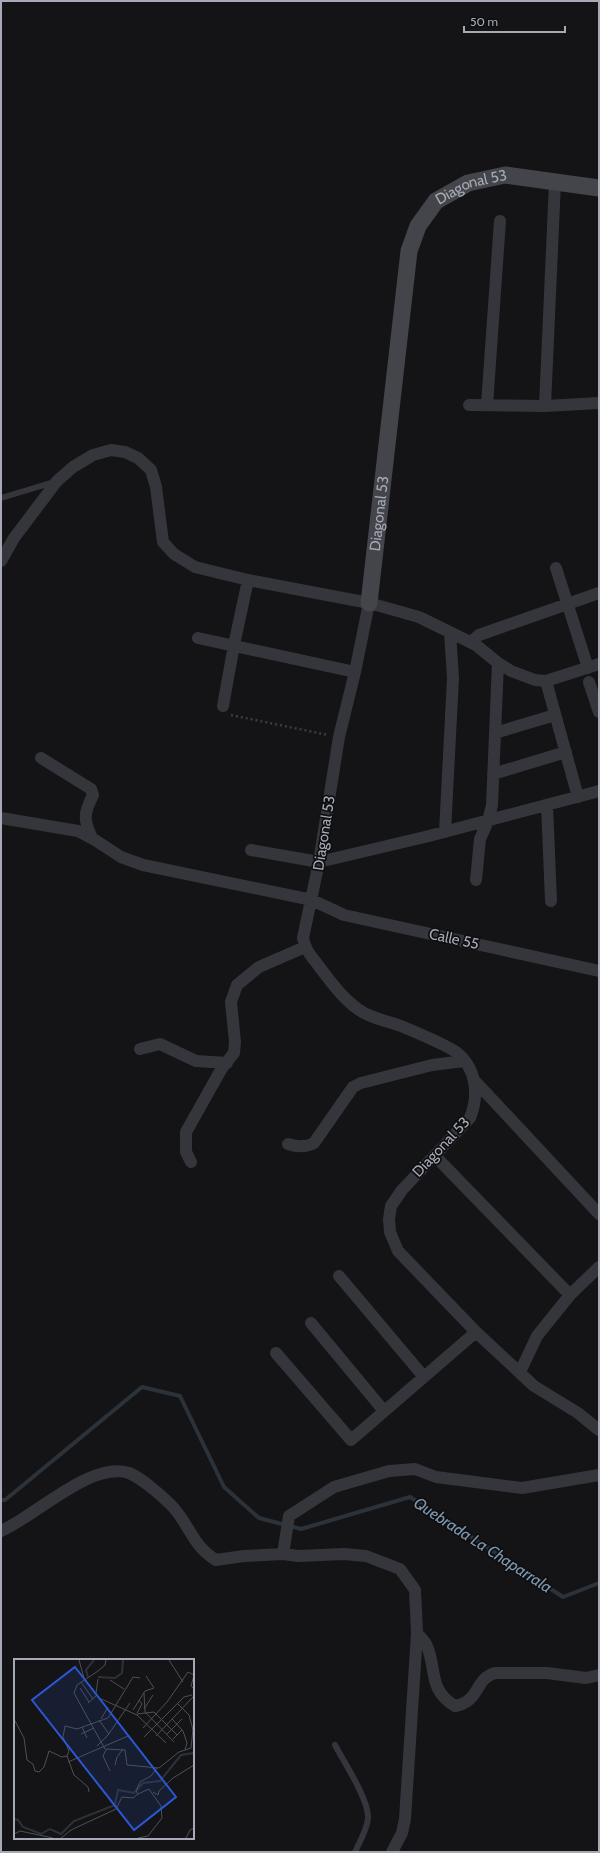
<svg xmlns="http://www.w3.org/2000/svg" width="600" height="1853" viewBox="0 0 600 1853" font-family="Cabin,sans-serif">
  <style>
    .lines { fill: none; stroke-linecap: round; stroke-linejoin: round }
    .stream { stroke: #2b3239; stroke-width: 4 }
    .path { stroke: #3b3d42; stroke-width: 2.5; stroke-dasharray: 2 3; stroke-linecap: butt }
    .lane { stroke: #35363b; stroke-width: 6 }
    .street { stroke: #35363b; stroke-width: 12 }
    .secondary { stroke: #43454b; stroke-width: 17 }
    .labels { text-anchor: middle; dominant-baseline: central; stroke-width: 3.5; stroke-linejoin: round; paint-order: stroke }
    .street-label { font-size: 15px; fill: #a6aab6; stroke: #0f0f11 }
    .water-label { font-size: 16px; font-style: italic; fill: #7e97b0; stroke: #0f0f11 }
    .inset-river { fill: none; stroke: #2b3239; stroke-width: 2 }
    .inset-road { fill: none; stroke: #4e5056; stroke-width: 1 }
    .view { fill: #2b57d5; fill-opacity: 0.15; stroke: #2b57d5; stroke-width: 2 }
    .inset-edge { fill: none; stroke: #a6aab6; stroke-width: 2 }
  </style>
  <rect width="100%" height="100%" fill="#141416"/>
  <g class="lines">
    <path class="stream" d="M 1,1500 L 5,1500 L 142,1387 L 180,1396 L 224,1487 L 259,1518 L 301,1529 L 410,1497 L 563,1597 L 599,1583"/>
    <path class="path" d="M 231,715 L 328,735"/>
    <path class="lane" d="M 1,498 L 54,482
      M 335,1745 C 344,1762 369,1800 368,1818 C 367,1830 360,1841 355,1852"/>
    <path class="street" d="M 469,405 L 545,406 L 599,403
      M 487,405 L 500,221
      M 545,406 L 555,182
      M 1,561 L 14,538 L 57,481 L 73,467 L 93,455 L 111,450 L 125,452 L 138,458 L 151,470 L 156,487 L 163,542 L 174,554 L 195,567 L 248,580 L 369,603 L 419,617 L 476,645 L 498,663 L 511,671 L 535,680 L 546,681 L 599,664
      M 556,568 L 588,668
      M 369,603 L 355,672 L 339,737 L 319,862 L 303,938 C 305,951 314,959 321,969 C 333,985 348,1005 366,1014 C 377,1019 389,1022 401,1026 C 413,1031 446,1045 456,1052 C 477,1068 479,1096 470,1118 L 402,1190 L 391,1206 L 389,1219 L 390,1232 L 398,1251 L 476,1332 L 534,1386 L 578,1413 L 599,1430
      M 198,638 L 355,672
      M 471,642 L 479,635 L 599,593
      M 546,681 L 578,797
      M 589,682 L 599,712
      M 223,706 L 234,645 L 248,580
      M 495,733 L 555,715
      M 41,758 L 91,789 L 93,795 C 84,813 83,819 92,838
      M 493,774 L 566,752
      M 547,805 L 551,901
      M 1,818 L 78,831 L 95,840 L 121,857 L 143,865 L 312,900 L 344,915 L 599,971
      M 445,832 L 453,678 L 450,633
      M 251,850 L 319,862 L 429,836 L 599,791
      M 476,880 L 480,839 L 488,821 L 492,805 L 498,663
      M 140,1049 L 160,1044 L 196,1061 L 227,1063
      M 475,1081 L 599,1214
      M 288,1144 C 297,1147 305,1148 314,1143 L 353,1087 L 361,1083 L 432,1065 L 464,1061
      M 435,1156 L 570,1295
      M 191,1162 L 186,1152 L 186,1132 L 222,1068 L 234,1053 L 235,1042 L 231,1002 L 237,985 L 259,967 L 305,947
      M 339,1276 L 424,1377
      M 311,1323 L 384,1411
      M 276,1353 L 351,1440 L 476,1332
      M 520,1372 L 537,1336 L 570,1295 L 599,1267
      M 1,1531 C 36,1516 90,1461 129,1473 C 140,1477 161,1495 170,1504 C 189,1522 191,1545 216,1560 L 244,1556 L 283,1554
      M 417,1633 C 420,1637 425,1641 427,1646 C 437,1670 428,1690 455,1706 C 481,1701 474,1679 495,1673 L 547,1673 L 586,1678 L 599,1675
      M 392,1852 L 402,1833 L 405,1819 L 417,1633 L 415,1590 L 400,1569 L 366,1556 L 344,1554 L 298,1556 L 283,1554 L 289,1516 L 334,1487 L 389,1471 L 415,1469 L 436,1477 L 522,1488 L 599,1475"/>
    <path class="secondary" id="s1" d="M 369,603 L 409,251 L 418,226 L 436,201 L 468,183 L 505,175 L 599,188"/>
  </g>
  <g class="labels">
    <g class="street-label">
      <text stroke="none"><textPath href="#s1" startOffset="450">Diagonal 53</textPath></text>
      <text stroke="none"><textPath href="#s1" startOffset="90">Diagonal 53</textPath></text>
      <text transform="translate(324 833) rotate(-81)">Diagonal 53</text>
      <text transform="translate(454 939) rotate(12)">Calle 55</text>
      <text transform="translate(441 1147) rotate(-47)">Diagonal 53</text>
    </g>
    <g class="water-label">
      <text transform="translate(483 1545) rotate(33)">Quebrada La Chaparrala</text>
    </g>
  </g>
  <g transform="translate(14 1659)">
    <rect width="180" height="180" fill="#141416"/>
    <path class="inset-river" d="M 74,18 L 72,11 L 80,1M 84,18 L 101,19 L 108,14 L 109,1M 0,160 L 4,161 L 9,168 L 27,175 L 36,170 L 47,175 L 60,162 L 101,146 L 104,131 L 120,134 L 129,124 L 146,122 L 167,96 L 180,94"/>
    <path class="inset-road" d="M 65,1 L 70,19 L 85,39 L 123,56 L 152,84M 92,1 L 91,6 L 84,12 L 63,26 L 60,34 L 91,90 L 111,91 L 113,106 L 145,109 L 165,93 L 177,89 L 180,61M 155,1 L 169,23M 96,21 L 110,30M 67,23 L 79,40M 66,29 L 75,43M 82,34 L 84,20M 130,34 L 131,53 L 160,83M 74,44 L 83,36M 163,44 L 175,56 L 179,71M 130,50 L 139,36M 119,51 L 131,32 L 140,29 L 132,17M 123,54 L 128,45 L 125,41M 123,55 L 140,53 L 163,76M 0,60 L 10,79 L 13,101 L 19,105 L 21,112 L 25,113 L 30,108 L 35,92 L 48,98 L 53,97 L 55,92 L 49,78 L 51,67 L 63,70 L 94,59 L 119,18 L 126,19M 87,60 L 94,48M 158,60 L 169,72 L 173,84 L 171,91M 85,61 L 95,75M 68,68 L 73,79M 129,69 L 153,43 L 174,13 L 180,16 L 177,27 L 180,30M 67,75 L 80,69M 153,75 L 168,60M 142,77 L 179,38M 130,78 L 170,38 L 178,36M 159,80 L 168,71M 83,87 L 94,76 L 116,44M 92,91 L 89,97 L 96,112M 53,97 L 60,116 L 74,128 L 75,133M 54,103 L 114,77M 101,106 L 103,98 L 109,90M 139,133 L 144,136 L 145,132 L 159,119 L 180,106M 0,175 L 6,172 L 39,179M 47,179 L 57,171 L 102,150 L 108,138 L 119,139 L 124,135M 124,179 L 134,177 L 148,159 L 147,147 L 135,130 L 124,135 L 122,132 L 126,123 L 137,117 L 143,109M 172,179 L 176,171 L 180,169"/>
    <path class="view" d="M 61,8 L 162,138 L 120,171 L 18,41 Z"/>
    <rect width="180" height="180" class="inset-edge"/>
  </g>
  <rect width="600" height="1853" fill="none" stroke="#a6aab6" stroke-width="4"/>
  <path d="M464 26v6h101v-6" fill="none" stroke="#a6aab6" stroke-width="2"/>
  <text x="470" y="26" font-size="12" fill="#a6aab6" stroke="#0f0f11" stroke-width="3" paint-order="stroke">50 m</text>
</svg>
